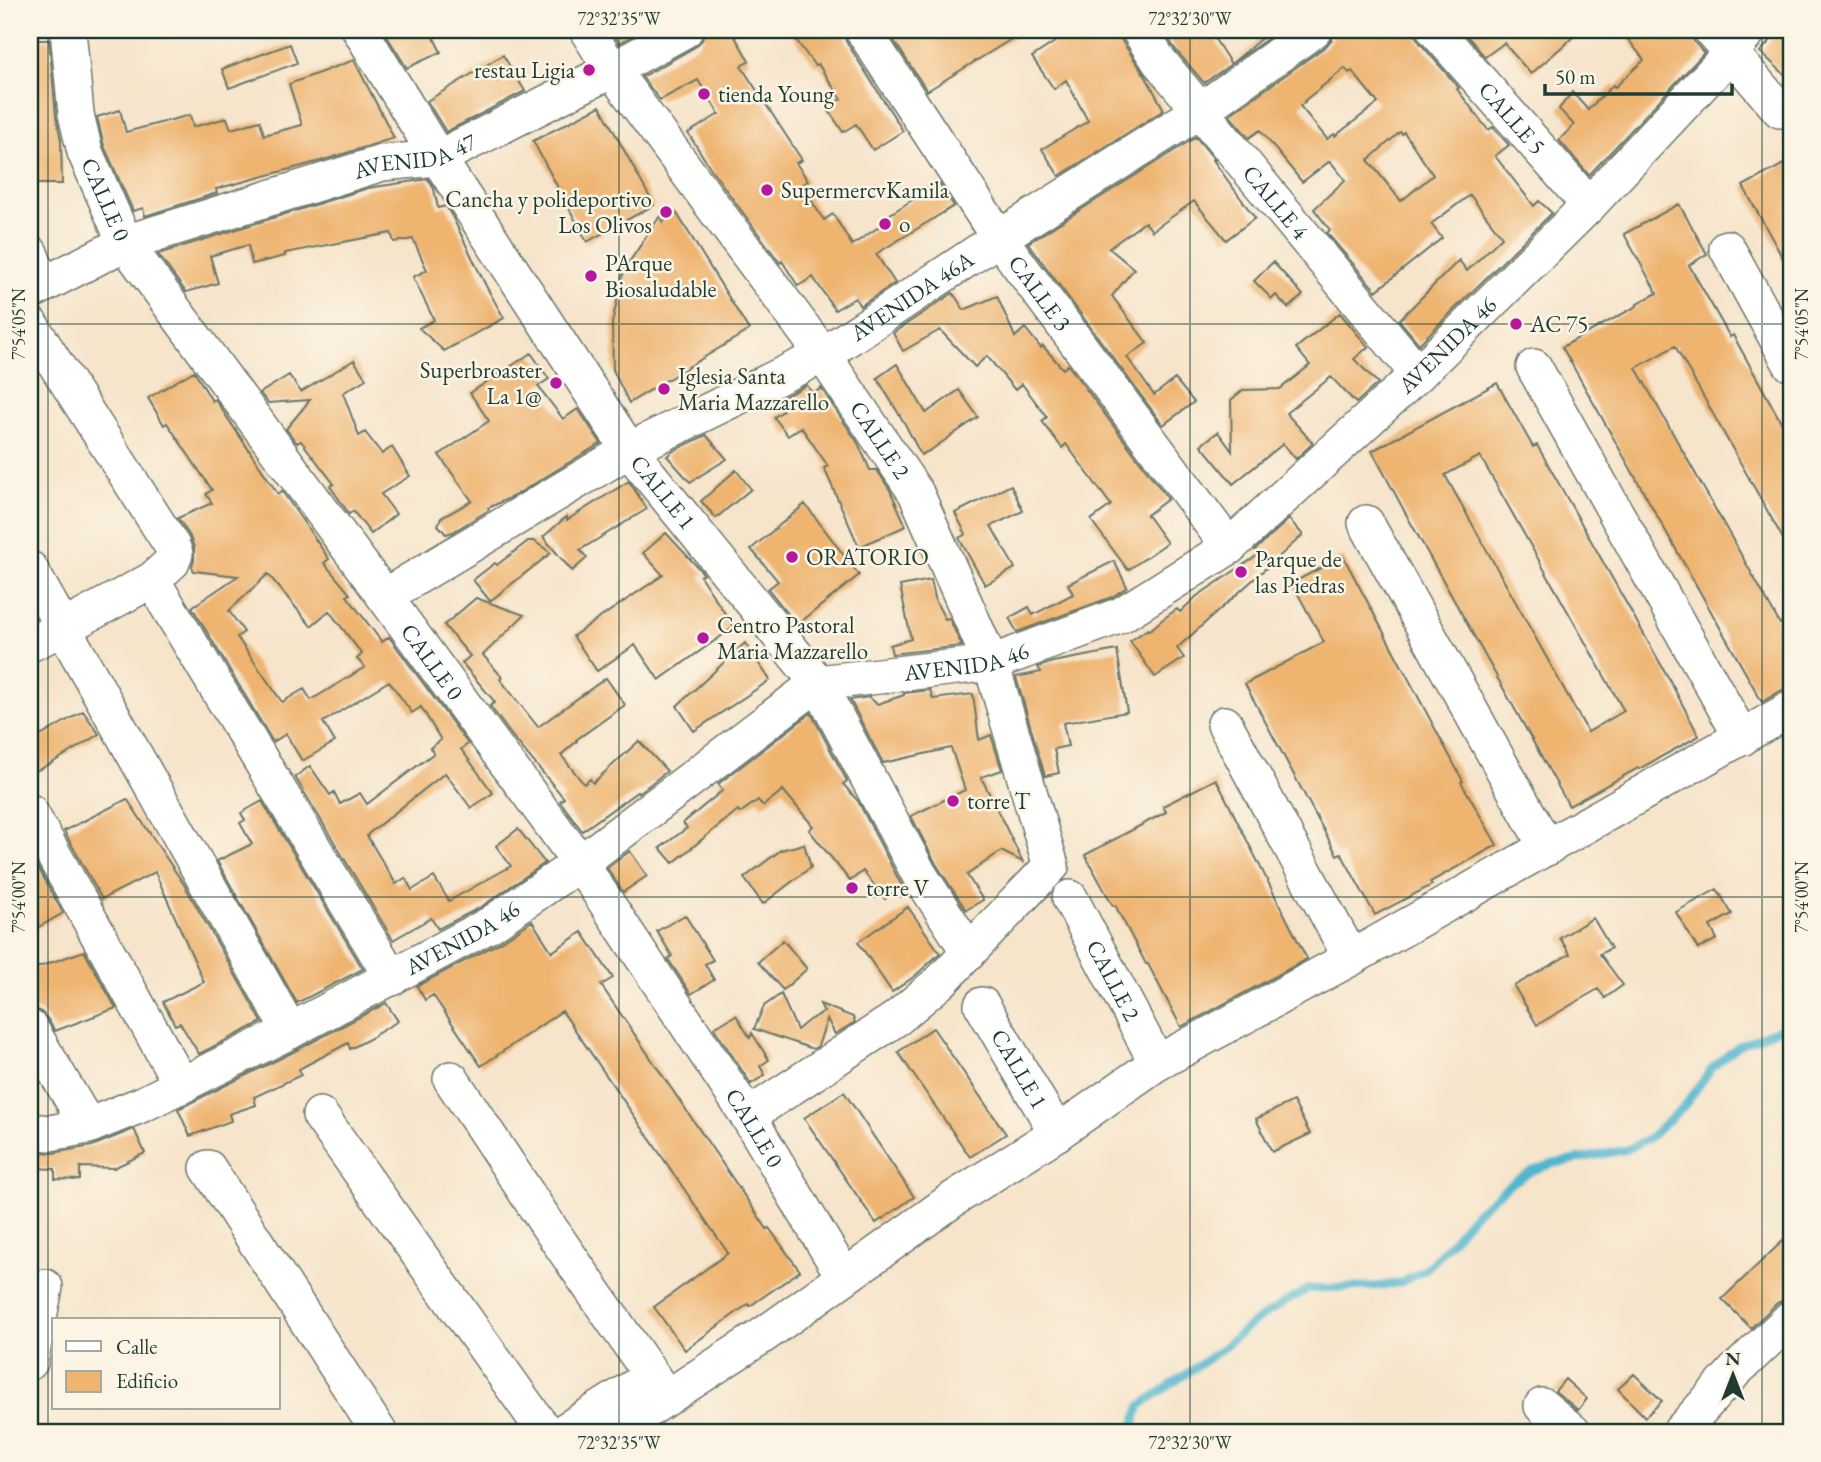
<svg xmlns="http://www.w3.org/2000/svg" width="1821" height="1462" viewBox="0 0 1821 1462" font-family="'EB Garamond',serif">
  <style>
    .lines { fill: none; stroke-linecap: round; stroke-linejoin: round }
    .stream { stroke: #51b6cf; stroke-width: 8 }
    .building { fill: #eeb470; fill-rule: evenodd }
    .minor-casing { stroke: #6a7769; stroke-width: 38 }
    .minor { stroke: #fff; stroke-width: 35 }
    .ticks { fill: none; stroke: #1f3d34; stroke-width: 2; stroke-opacity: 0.45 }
    .poi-dot { fill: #b5179e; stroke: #fcf5e5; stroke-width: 2.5 }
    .labels { text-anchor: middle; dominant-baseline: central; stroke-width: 5; stroke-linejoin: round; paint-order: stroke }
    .poi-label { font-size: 23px; fill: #1f3d34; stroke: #fcf5e5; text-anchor: start }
    .street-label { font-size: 23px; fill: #1f3d34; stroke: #fcf5e5 }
    .neatline { fill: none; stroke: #1f3d34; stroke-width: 2.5 }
    .ticks-label { font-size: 18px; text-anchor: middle; fill: #1f3d34 }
  </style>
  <rect width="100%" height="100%" fill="#fcf5e5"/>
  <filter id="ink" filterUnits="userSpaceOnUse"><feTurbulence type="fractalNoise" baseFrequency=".0143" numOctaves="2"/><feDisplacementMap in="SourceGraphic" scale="14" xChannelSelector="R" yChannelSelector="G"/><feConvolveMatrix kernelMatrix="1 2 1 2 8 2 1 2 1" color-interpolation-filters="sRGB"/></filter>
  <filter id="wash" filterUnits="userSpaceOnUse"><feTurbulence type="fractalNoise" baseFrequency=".00686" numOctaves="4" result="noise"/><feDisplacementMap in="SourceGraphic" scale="28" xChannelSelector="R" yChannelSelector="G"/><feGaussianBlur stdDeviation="1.57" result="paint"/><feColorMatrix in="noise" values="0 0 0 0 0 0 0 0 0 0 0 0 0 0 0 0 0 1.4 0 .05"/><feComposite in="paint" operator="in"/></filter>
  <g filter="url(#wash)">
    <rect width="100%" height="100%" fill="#f6e4cb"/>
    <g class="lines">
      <path class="stream" d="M 1132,1432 L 1140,1406 L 1219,1351 L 1251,1324 L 1285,1302 L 1308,1289 L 1379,1286 L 1400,1283 L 1426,1269 L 1442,1252 L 1476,1212 L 1512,1183 L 1532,1171 L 1552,1164 L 1625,1150 L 1648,1139 L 1683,1108 L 1712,1068 L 1738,1046 L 1791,1024"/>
    </g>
    <g id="blocks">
      <path class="building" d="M 383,30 L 430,30 L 441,52 L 407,68 Z
        M 611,30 L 644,30 L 619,43 Z
        M 705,30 L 731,30 L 749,61 L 741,66 L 802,160 L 796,163 L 808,181 L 801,185 L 824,220 L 833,214 L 852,245 L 889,220 L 887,216 L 939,183 L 954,206 L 876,254 L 895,283 L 860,306 L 855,298 L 835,310 L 813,277 L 798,286 L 782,261 L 780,263 L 713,172 L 688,133 L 719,114 L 698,80 L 660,100 L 642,77 L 695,47 L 702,40 Z
        M 789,30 L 843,30 L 846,41 L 903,131 L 873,150 L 856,124 L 843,132 L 827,108 L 841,99 L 818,64 L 815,66 Z
        M 887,30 L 1026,30 L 927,91 Z
        M 1073,30 L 1119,30 L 1122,41 L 1146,77 L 1164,110 L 1059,176 L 1042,149 L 1088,121 L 1066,80 L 1054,89 L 1032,57 Z
        M 1163,30 L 1209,30 L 1231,64 L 1271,30 L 1280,30 L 1204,83 L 1175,49 Z
        M 1334,30 L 1415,30 L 1415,35 L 1420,43 L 1459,88 L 1457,89 L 1488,130 L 1493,127 L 1509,145 L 1495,156 L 1534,206 L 1539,201 L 1552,213 L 1419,344 L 1399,320 L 1459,260 L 1467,271 L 1502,237 L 1470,195 L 1431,224 L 1442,238 L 1376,291 L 1327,233 L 1330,230 L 1314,209 L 1345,180 L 1330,161 L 1302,182 L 1260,130 L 1249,138 L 1229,115 L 1326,46 L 1332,39 ZM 1345,68 L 1349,73 L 1352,71 L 1378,103 L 1335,136 L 1334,134 L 1327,139 L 1300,106 L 1305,102 L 1304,101 ZM 1400,132 L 1402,134 L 1404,132 L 1433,175 L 1401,201 L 1368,160 Z
        M 1462,30 L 1581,30 L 1531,74 L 1504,43 L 1485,57 Z
        M 1621,30 L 1691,30 L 1691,34 L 1695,43 L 1704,53 L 1589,175 L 1559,140 L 1574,125 L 1559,109 L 1572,92 L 1588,110 L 1613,85 L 1615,87 L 1644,60 Z
        M 1780,30 L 1791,30 L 1791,80 L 1760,52 Z
        M 30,40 L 49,40 L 56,116 L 61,140 L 62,184 L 30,184 Z
        M 290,44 L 297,63 L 229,88 L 222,69 Z
        M 503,55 L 525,91 L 446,132 L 427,101 Z
        M 354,60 L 394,138 L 324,160 L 216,189 L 217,193 L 145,216 L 143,208 L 133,211 L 104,146 L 97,117 L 120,110 L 126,132 L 190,115 L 193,127 L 227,118 L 231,129 L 260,121 L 264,135 L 302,125 L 289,84 Z
        M 600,106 L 654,205 L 587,242 L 533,141 Z
        M 1196,137 L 1215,160 L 1213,160 L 1255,218 L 1226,240 L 1194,201 L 1152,231 L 1145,222 L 1109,248 L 1134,269 L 1112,296 L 1147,343 L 1127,357 L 1154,395 L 1175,379 L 1194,402 L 1163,425 L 1028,243 Z
        M 1791,160 L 1791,273 L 1743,186 Z
        M 428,179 L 434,189 L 438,208 L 446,206 L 453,218 L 486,286 L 504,318 L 444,351 L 419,328 L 434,320 L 413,277 L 427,270 L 413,239 L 394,242 L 391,233 L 285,253 L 285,256 L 252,264 L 248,245 L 210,256 L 218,283 L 186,292 L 158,254 L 368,188 Z
        M 1679,204 L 1707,254 L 1689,265 L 1730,337 L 1733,335 L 1791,440 L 1791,553 L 1675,346 L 1636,368 L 1780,624 L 1791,618 L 1791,685 L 1762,702 L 1562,347 L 1637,306 L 1637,304 L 1657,293 L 1624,234 Z
        M 676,212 L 749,330 L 629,403 L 613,370 L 612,323 L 624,270 L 660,216 L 663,222 Z
        M 1273,262 L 1303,295 L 1288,308 L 1276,295 L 1272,299 L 1254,281 Z
        M 953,293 L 964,310 L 997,296 L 1015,337 L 1025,328 L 1041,348 L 1043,346 L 1063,369 L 1068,365 L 1168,499 L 1147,515 L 1167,543 L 1128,570 L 1091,520 L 1111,505 L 1066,444 L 1062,448 L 1042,421 L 1047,417 L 1022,384 L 1015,390 L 987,356 L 975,367 L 940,330 L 903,351 L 893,333 Z
        M 1340,313 L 1368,347 L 1354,359 L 1378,383 L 1356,403 L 1331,377 L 1286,413 L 1313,443 L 1296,459 L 1283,444 L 1233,484 L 1201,445 L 1218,432 L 1232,451 L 1231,400 L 1243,390 L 1280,389 L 1310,365 L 1296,348 Z
        M 531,353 L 549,379 L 538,386 L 563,419 L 578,409 L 601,443 L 514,496 L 488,508 L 489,510 L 453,532 L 446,534 L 438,525 L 441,518 L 472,501 L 439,455 L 489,421 L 470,393 Z
        M 354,360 L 366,379 L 343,393 L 359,436 L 365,432 L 382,454 L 392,447 L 410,476 L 381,494 L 396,514 L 371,534 L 353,511 L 349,514 L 330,486 L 334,484 L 301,441 L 297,443 L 286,429 L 310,400 L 268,403 L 260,393 L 289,375 L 301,392 Z
        M 897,364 L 926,413 L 959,390 L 978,417 L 931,450 L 921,455 L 905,424 L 877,378 Z
        M 194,371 L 212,401 L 215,399 L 278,494 L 282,491 L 329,559 L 324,563 L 350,594 L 347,596 L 382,642 L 389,637 L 468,744 L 461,749 L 493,793 L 471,808 L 445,773 L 368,834 L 367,836 L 396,884 L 405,878 L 412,890 L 434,877 L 449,901 L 511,866 L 496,846 L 518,829 L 545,863 L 481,907 L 438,929 L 431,918 L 393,940 L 295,777 L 310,766 L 330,795 L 334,792 L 340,804 L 360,793 L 367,804 L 434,753 L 430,748 L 441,740 L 421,707 L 412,713 L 389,681 L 323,722 L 335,742 L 302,761 L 286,734 L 273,742 L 192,607 L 238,576 L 194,571 L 192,567 L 194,560 L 194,547 L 189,535 L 178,518 L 212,503 L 206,494 L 212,490 L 167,423 L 164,425 L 148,398 ZM 268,574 L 311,626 L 329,611 L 362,654 L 357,659 L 365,667 L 311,700 L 304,689 L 282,702 L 237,637 L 244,632 L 229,611 Z
        M 1497,383 L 1533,447 L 1537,445 L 1668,677 L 1699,736 L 1639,769 L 1638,768 L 1569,806 L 1407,516 L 1372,451 ZM 1480,456 L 1624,711 L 1588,732 L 1445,475 Z
        M 807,385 L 813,394 L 821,388 L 858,443 L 870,470 L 877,470 L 890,490 L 906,526 L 859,547 L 824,468 L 828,466 L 801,427 L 788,436 L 774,417 L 783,411 L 776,401 Z
        M 706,435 L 727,459 L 690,482 L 667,456 L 673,451 Z
        M 736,470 L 751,489 L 716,518 L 701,501 Z
        M 629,481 L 647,509 L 580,550 L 587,558 L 572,571 L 543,537 L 567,516 L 567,520 Z
        M 1011,485 L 1023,511 L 991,526 L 1015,568 L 985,585 L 959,538 L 966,534 L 955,513 Z
        M 805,504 L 859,575 L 797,625 L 768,589 L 778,581 L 751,549 Z
        M 1289,519 L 1303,535 L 1177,648 L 1184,658 L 1155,677 L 1130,641 L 1148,629 L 1149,631 L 1163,619 L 1177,609 L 1180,612 L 1197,596 L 1258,555 L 1255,550 Z
        M 666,533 L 704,574 L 700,576 L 734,627 L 659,680 L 635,645 L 597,671 L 573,636 L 663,575 L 643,553 Z
        M 528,541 L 534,541 L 551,553 L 490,601 L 473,580 L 495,563 L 497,565 Z
        M 1343,556 L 1463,781 L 1461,782 L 1497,845 L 1430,882 L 1432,885 L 1375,915 L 1341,853 L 1337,855 L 1245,684 L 1324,642 L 1292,583 Z
        M 1114,561 L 1127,587 L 1112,597 L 1017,632 L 1009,618 L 1029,607 L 1033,615 L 1073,594 L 1068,584 Z
        M 931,580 L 936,602 L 945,619 L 949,618 L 962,646 L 892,654 L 890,645 L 911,639 L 900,586 Z
        M 476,598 L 524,615 L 483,655 L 502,677 L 500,679 L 538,727 L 606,678 L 625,705 L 576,740 L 577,741 L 561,755 L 584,784 L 590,779 L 593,783 L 639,741 L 667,771 L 639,793 L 637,792 L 582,831 L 560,801 L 564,798 L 512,736 L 490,706 L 495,702 L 462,663 L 470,656 L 444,625 Z
        M 745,643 L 770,680 L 694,731 L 677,706 Z
        M 1117,650 L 1127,712 L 1063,723 L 1068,746 L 1054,749 L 1059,773 L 1045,776 L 1016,677 L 1041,672 L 1038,667 L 1053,662 Z
        M 930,690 L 933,699 L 973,694 L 979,740 L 991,735 L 1002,770 L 981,777 L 1023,862 L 1001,851 L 967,875 L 983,900 L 966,910 L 936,864 L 911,816 L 965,790 L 951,748 L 883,763 L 850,700 L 869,697 L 877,704 L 904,695 L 904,693 Z
        M 83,711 L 99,734 L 52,763 L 30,774 L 30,742 Z
        M 811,713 L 847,781 L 843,784 L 858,801 L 902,886 L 885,899 L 863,871 L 850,881 L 809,830 L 813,826 L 783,790 L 763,806 L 758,800 L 740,813 L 738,810 L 673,863 L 660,848 L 687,828 L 683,823 L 723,790 L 718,784 Z
        M 1216,779 L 1307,959 L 1181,1027 L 1148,964 L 1146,964 L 1115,905 L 1113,906 L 1085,855 L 1166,812 L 1163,806 Z
        M 127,799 L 185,886 L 262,1022 L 199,1054 L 180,1023 L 175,1025 L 163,1002 L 204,982 L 155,872 L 102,899 L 64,831 Z
        M 262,801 L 363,969 L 297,1003 L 217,861 L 252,844 L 240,823 L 245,820 L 241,813 Z
        M 804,844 L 811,867 L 763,904 L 744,878 L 781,850 Z
        M 630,851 L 647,876 L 623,892 L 607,868 Z
        M 30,853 L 63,913 L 30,932 Z
        M 1717,889 L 1732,914 L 1710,926 L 1717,939 L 1698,949 L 1676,912 Z
        M 908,907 L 940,953 L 915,976 L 892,992 L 858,942 Z
        M 685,915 L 713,960 L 705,964 L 714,980 L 691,994 L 668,959 L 672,956 L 657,931 Z
        M 1593,918 L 1611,948 L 1600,954 L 1623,985 L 1605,998 L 1598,989 L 1537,1025 L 1514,986 L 1570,954 L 1560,938 Z
        M 532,921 L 552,952 L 582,932 L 613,978 L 601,985 L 767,1229 L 769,1228 L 800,1271 L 750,1306 L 748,1304 L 685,1350 L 654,1307 L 728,1253 L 562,1011 L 481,1066 L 433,995 L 425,1000 L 417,986 L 501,942 Z
        M 783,940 L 807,969 L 783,990 L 758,962 Z
        M 84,951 L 116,1008 L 55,1031 L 47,1018 L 40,1011 L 30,1008 L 30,970 Z
        M 781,994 L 797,1030 L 809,1020 L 824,1012 L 820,1004 L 853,1017 L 855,1022 L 835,1034 L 827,1019 L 818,1046 L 813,1049 L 754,1029 L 764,1006 Z
        M 386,1003 L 398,1021 L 375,1035 L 375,1036 L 350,1049 L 348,1043 L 299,1069 L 301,1075 L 254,1097 L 256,1105 L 229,1114 L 231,1121 L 190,1136 L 178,1109 L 299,1049 Z
        M 736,1015 L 750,1038 L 752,1033 L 769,1060 L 760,1066 L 765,1075 L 751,1084 L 714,1028 Z
        M 933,1028 L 1006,1134 L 970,1157 L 898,1052 Z
        M 844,1092 L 914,1197 L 876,1223 L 804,1118 Z
        M 1293,1101 L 1310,1134 L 1272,1152 L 1256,1119 Z
        M 134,1129 L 145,1153 L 114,1168 L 80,1167 L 80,1180 L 55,1179 L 55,1169 L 30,1168 L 30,1151 L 53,1153 L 92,1146 Z
        M 1791,1233 L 1791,1298 L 1786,1299 L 1777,1303 L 1751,1328 L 1722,1299 Z
        M 1634,1374 L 1662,1401 L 1645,1417 L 1618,1389 Z
        M 1565,1379 L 1587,1399 L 1578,1410 L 1555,1391 Z"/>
    </g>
  </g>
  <g filter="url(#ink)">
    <use href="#blocks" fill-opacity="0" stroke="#6a7769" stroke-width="2"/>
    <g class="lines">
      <defs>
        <g id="minor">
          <path id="s1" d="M 68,30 L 76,114 L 85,152 L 125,243 L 580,863 L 748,1116 L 844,1277"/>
          <path id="s2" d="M 360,30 L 438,158 L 629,450 L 818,683 L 919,874 L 969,952"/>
          <path id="s3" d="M 587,30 L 612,70 L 823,355 L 916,493 L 991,663 L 1051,866 L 941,981 L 897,1018 L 748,1116"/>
          <path id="s4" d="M 863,30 L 999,238 L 1229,547"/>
          <path id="s5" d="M 1139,30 L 1159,61 L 1418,374"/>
          <path id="s6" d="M 1435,30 L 1589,205"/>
          <path d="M 1711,30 L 1780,110"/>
          <path d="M 1727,248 L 1791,364"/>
          <path d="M 30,253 L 42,285"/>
          <path id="s7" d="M 30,292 L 125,243 L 382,163 L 438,158 L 612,70 L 685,30"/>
          <path d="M 30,324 L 172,546 L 175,554 L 172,562 L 152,580 L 63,628 L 30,644"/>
          <path d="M 1534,367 L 1742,738"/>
          <path d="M 1366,523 L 1547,848"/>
          <path d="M 30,569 L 290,1031"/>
          <path d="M 152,580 L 392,978"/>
          <path id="s8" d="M 385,596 L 629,450 L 823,355 L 999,238 L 1201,110 L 1314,30"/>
          <path d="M 1225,724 L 1351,958"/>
          <path d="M 30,812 L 182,1086"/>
          <path id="s9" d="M 1070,898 L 1157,1063"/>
          <path id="s10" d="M 982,1005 L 1057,1133"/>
          <path d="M 30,1028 L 88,1126"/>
          <path d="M 451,1079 L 551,1230 L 667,1398"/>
          <path d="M 320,1115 L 545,1432"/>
          <path id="s11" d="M 30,1131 L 50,1133 L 88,1126 L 143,1104 L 290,1031 L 491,924 L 580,863 L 818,683 L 991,663 L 1121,615 L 1229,547 L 1418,374 L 1589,205 L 1730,54 L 1749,30"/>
          <path d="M 208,1168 L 379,1432"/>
          <path d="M 30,1362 L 45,1287"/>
          <path d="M 1542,1406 L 1573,1432"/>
          <path d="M 563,1432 L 652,1376"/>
          <path d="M 614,1432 L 765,1334 L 955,1198 L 1057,1133 L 1157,1063 L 1351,958 L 1791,709"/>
          <path d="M 1680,1432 L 1735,1371 L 1791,1318"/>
        </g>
      </defs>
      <use href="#minor" class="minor-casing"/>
      <use href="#minor" class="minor"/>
    </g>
  </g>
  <path class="ticks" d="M 48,30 L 48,1432M 619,30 L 619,1432M 1190,30 L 1190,1432M 1762,30 L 1762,1432M 30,324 L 1791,324M 30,897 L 1791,897"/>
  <g class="poi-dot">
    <circle cx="589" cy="70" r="7"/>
    <circle cx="704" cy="94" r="7"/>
    <circle cx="767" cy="190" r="7"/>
    <circle cx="666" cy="212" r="7"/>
    <circle cx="885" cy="224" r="7"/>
    <circle cx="591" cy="276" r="7"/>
    <circle cx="1516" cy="324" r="7"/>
    <circle cx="556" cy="383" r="7"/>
    <circle cx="664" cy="389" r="7"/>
    <circle cx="792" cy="557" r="7"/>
    <circle cx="1241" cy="572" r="7"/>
    <circle cx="703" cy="638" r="7"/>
    <circle cx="953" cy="801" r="7"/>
    <circle cx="852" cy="888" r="7"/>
  </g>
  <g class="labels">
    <g class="poi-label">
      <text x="575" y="70" text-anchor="end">restau Ligia</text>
      <text x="718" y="94">tienda Young</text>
      <text x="781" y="190">SupermercvKamila</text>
      <text x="652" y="199" text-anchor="end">Cancha y polideportivo<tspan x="652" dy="26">Los Olivos</tspan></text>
      <text x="899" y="224">o</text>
      <text x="605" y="263">PArque<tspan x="605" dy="26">Biosaludable</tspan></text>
      <text x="1530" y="324">AC 75</text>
      <text x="542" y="370" text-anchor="end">Superbroaster<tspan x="542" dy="26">La 1@</tspan></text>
      <text x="678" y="376">Iglesia Santa<tspan x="678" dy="26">Maria Mazzarello</tspan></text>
      <text x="806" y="557">ORATORIO</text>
      <text x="1255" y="559">Parque de<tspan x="1255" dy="26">las Piedras</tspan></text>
      <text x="717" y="625">Centro Pastoral<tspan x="717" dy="26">Maria Mazzarello</tspan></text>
      <text x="967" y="801">torre T</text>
      <text x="866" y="888">torre V</text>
    </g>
    <g class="street-label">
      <text stroke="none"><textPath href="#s6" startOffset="117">CALLE 5</textPath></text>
      <text stroke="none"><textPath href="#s7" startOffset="410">AVENIDA 47</textPath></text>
      <text stroke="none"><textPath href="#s1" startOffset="175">CALLE 0</textPath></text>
      <text stroke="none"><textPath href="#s5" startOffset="220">CALLE 4</textPath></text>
      <text stroke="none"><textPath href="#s4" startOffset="317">CALLE 3</textPath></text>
      <text stroke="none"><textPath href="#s8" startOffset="607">AVENIDA 46A</textPath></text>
      <text stroke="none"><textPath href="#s11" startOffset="1654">AVENIDA 46</textPath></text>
      <text stroke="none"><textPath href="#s3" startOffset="504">CALLE 2</textPath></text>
      <text stroke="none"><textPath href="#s2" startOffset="553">CALLE 1</textPath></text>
      <text stroke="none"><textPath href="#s11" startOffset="1066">AVENIDA 46</textPath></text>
      <text stroke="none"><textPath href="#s1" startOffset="742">CALLE 0</textPath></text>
      <text stroke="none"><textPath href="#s11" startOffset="478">AVENIDA 46</textPath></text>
      <text stroke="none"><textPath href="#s9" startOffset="93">CALLE 2</textPath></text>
      <text stroke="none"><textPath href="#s10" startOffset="74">CALLE 1</textPath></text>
      <text stroke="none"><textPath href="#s1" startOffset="1309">CALLE 0</textPath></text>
    </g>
  </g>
  <rect width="1821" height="1462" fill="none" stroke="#fcf5e5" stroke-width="77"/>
  <rect x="52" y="1318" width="228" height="91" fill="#fcf5e5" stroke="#a4ab9e" stroke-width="2"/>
  <rect x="66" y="1341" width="35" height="10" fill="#ffffff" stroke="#a4ab9e" stroke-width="2"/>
  <text x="116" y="1354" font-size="21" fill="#1f3d34">Calle</text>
  <rect x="66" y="1371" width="35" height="21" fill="#eeb470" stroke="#a4ab9e" stroke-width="2"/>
  <text x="116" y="1388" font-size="21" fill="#1f3d34">Edificio</text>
  <g transform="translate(1733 1375)" stroke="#fcf5e5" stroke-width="5" paint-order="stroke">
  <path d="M0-5L12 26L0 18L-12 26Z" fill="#1f3d34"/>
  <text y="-10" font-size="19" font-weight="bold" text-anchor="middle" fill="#1f3d34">N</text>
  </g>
  <path d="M1545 84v10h187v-10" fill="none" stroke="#1f3d34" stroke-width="3.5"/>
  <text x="1555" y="84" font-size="21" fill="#1f3d34" stroke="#fcf5e5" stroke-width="5" paint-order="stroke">50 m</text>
  <rect x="38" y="38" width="1745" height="1386" class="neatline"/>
  <g class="ticks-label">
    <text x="619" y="25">72°32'35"W</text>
    <text x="1190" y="25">72°32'30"W</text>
    <text transform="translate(19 324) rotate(-90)" y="6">7°54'05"N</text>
    <text transform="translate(1802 324) rotate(-90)" y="6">7°54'05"N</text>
    <text transform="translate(19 897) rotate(-90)" y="6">7°54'00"N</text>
    <text transform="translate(1802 897) rotate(-90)" y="6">7°54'00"N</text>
    <text x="619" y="1449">72°32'35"W</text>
    <text x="1190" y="1449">72°32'30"W</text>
  </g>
</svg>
